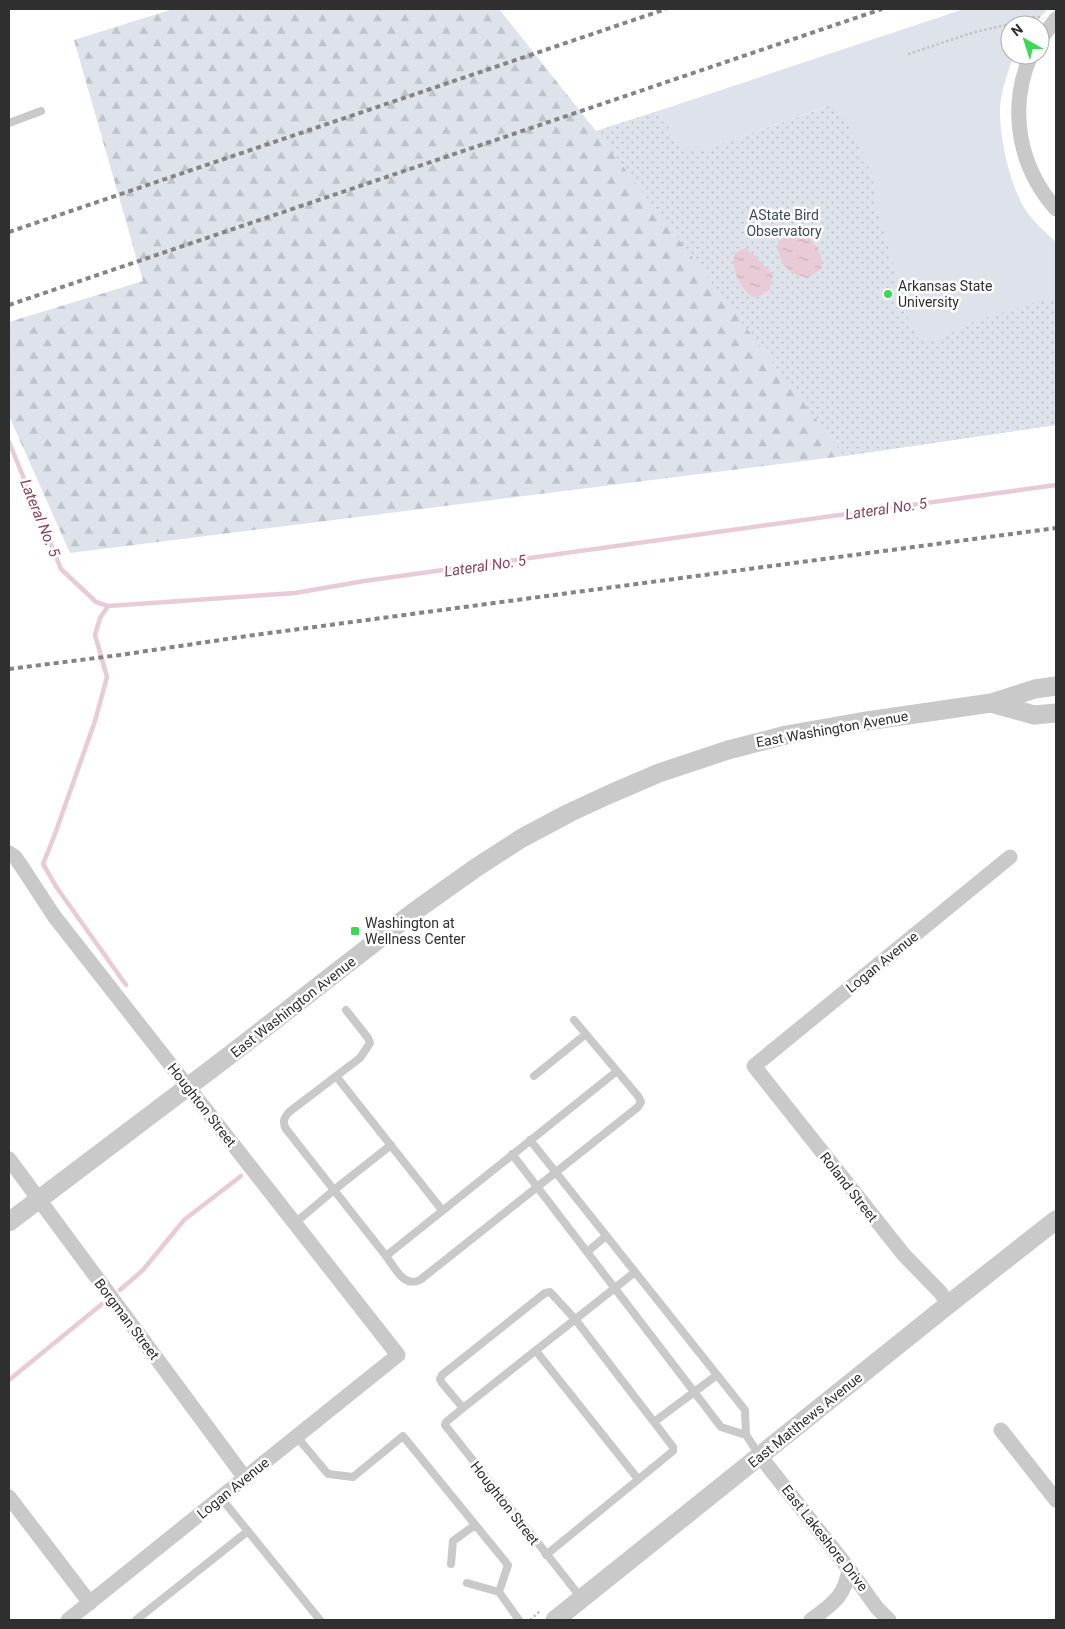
<svg xmlns="http://www.w3.org/2000/svg" width="1065" height="1629" viewBox="0 0 1065 1629" font-family="Roboto,sans-serif">
  <style>
    .grass { fill: #dde2eb }
    .forest { fill: url(#forest-firs) }
    .park { fill: url(#park-dots) }
    .water { fill: url(#water-ripples) }
    .lines { fill: none; stroke-linecap: round; stroke-linejoin: round }
    .stream { stroke: #e9cbd7; stroke-width: 4.5 }
    .path { stroke: #c3c3c3; stroke-width: 2.5; stroke-dasharray: 2.5 2.5; stroke-linecap: butt }
    .service { stroke: #c9c9c9; stroke-width: 8 }
    .minor { stroke: #c9c9c9; stroke-width: 15 }
    .tertiary { stroke: #c9c9c9; stroke-width: 19 }
    .rail { stroke: #848484; stroke-width: 4; stroke-dasharray: 5 4; stroke-linecap: butt }
    .poi-dot { fill: #3dd954; stroke: #fff; stroke-width: 2 }
    .labels { text-anchor: middle; dominant-baseline: central; stroke-width: 5; stroke-linejoin: round; paint-order: stroke }
    .park-label { font-size: 14px; fill: #3f4967; stroke: #fff }
    .poi-label { font-size: 14px; fill: #2f2f2f; stroke: #fff; text-anchor: start }
    .street-label { font-size: 14px; fill: #2f2f2f; stroke: #fff }
    .water-label { font-size: 15px; font-style: italic; fill: #8b425f; stroke: #fff }
  </style>
  <defs>
    <pattern id="forest-firs" width="22" height="20" patternUnits="userSpaceOnUse" patternTransform="scale(1.25)"><rect width="22" height="20" fill="#dde2eb"/><path d="M5 1l3.5 6h-7zM16 11l3.5 6h-7z" fill="#bec2ca"/></pattern>
    <pattern id="park-dots" width="8" height="8" patternUnits="userSpaceOnUse" patternTransform="scale(1.25)"><rect width="8" height="8" fill="#dde2eb"/><path d="M2 2h.1M6 6h.1" fill="none" stroke="#bec2ca" stroke-width="1.8" stroke-linecap="round"/></pattern>
    <pattern id="water-ripples" width="26" height="14" patternUnits="userSpaceOnUse" patternTransform="scale(1.25)"><rect width="26" height="14" fill="#e9cbd7"/><path d="M2 4q2-2 4 0t4 0M15 11q2-2 4 0t4 0" fill="none" stroke="#c8afb9"/></pattern>
  </defs>
  <rect width="100%" height="100%" fill="#fff"/>
  <path class="grass" d="M 964,9 L 1048,9 L 1033,25 L 1010,25 L 1010,55 L 1014,55 C 1008,71 1000,94 1000,111 C 1000,141 1011,191 1029,215 C 1037,225 1047,234 1056,242 L 1056,296 L 975,321 L 934,341 L 918,338 L 910,326 L 876,204 L 872,173 L 828,106 L 706,149 C 700,149 691,150 686,148 C 667,139 673,121 655,112 Z"/>
  <path class="forest" d="M 173,9 L 499,9 L 596,131 L 655,112 C 673,121 667,139 686,148 C 691,150 700,149 706,149 L 829,106 L 844,117 L 872,173 L 876,204 L 910,326 L 918,338 L 934,341 L 975,321 L 1056,296 L 1056,425 L 844,456 L 70,553 L 9,416 L 9,322 L 143,281 L 74,40 Z"/>
  <path class="park" d="M 829,106 L 844,117 L 872,173 L 876,204 L 910,326 L 918,338 L 934,341 L 975,321 L 1056,296 L 1056,425 L 844,456 L 596,131 L 655,112 C 673,121 667,139 686,148 C 691,150 700,149 706,149 Z"/>
  <path class="water" d="M 794,229 L 802,229 C 812,242 825,251 821,269 L 808,278 C 788,275 777,262 778,242 Z
    M 745,248 L 755,256 L 773,275 L 770,289 L 762,295 L 752,297 C 739,286 731,270 735,253 Z"/>
  <g class="lines">
    <path class="stream" d="M 9,442 L 61,569 L 96,602 L 108,606 L 295,593 L 364,581 L 1056,485
      M 108,606 L 100,618 L 95,635 L 107,677 L 95,721 L 55,834 L 43,864 L 57,888 L 126,985
      M 120,1290 L 143,1270 L 184,1220 L 241,1176
      M 9,1380 L 102,1304"/>
    <path class="path" d="M 908,54 L 975,32 L 1010,24 L 1033,17 L 1040,17
      M 530,1620 L 541,1610"/>
    <path class="service" d="M 9,123 L 41,111
      M 346,1010 L 368,1038 L 370,1043 L 360,1058 L 289,1112 C 284,1118 282,1122 286,1129 L 334,1190 L 391,1145
      M 336,1076 L 442,1210
      M 534,1076 L 586,1034
      M 530,1140 L 745,1410 L 746,1435 L 760,1456
      M 512,1154 L 721,1427 L 746,1435
      M 295,1223 L 334,1190 L 386,1256 L 617,1071
      M 587,1252 L 606,1236
      M 386,1256 C 395,1268 404,1288 420,1280 L 638,1107 L 641,1102 L 638,1096 L 574,1020
      M 536,1351 L 638,1479
      M 463,1408 L 442,1383 L 440,1379 L 442,1375 L 545,1293 L 550,1292 L 575,1319 L 673,1447 L 673,1451 L 546,1555
      M 654,1422 L 717,1375
      M 297,1437 L 328,1474 L 353,1477 L 403,1436 L 508,1565 L 499,1592 L 519,1620
      M 221,1498 L 320,1620
      M 451,1564 L 453,1541 L 475,1525
      M 467,1583 L 499,1592
      M 582,1599 L 445,1425 L 446,1422 L 463,1408 L 635,1272
      M 136,1620 L 248,1531"/>
    <path class="minor" d="M 1040,40 L 1056,19
      M 1031,55 C 1008,108 1018,166 1056,209
      M 9,853 L 15,857 L 22,867 L 54,916 L 398,1355 L 68,1620
      M 9,1159 L 245,1478
      M 949,1304 L 940,1292 L 904,1255 L 754,1066 L 1010,857
      M 1001,1430 L 1056,1500
      M 760,1456 L 849,1569 L 877,1608 L 889,1620
      M 9,1497 L 90,1603
      M 811,1620 C 832,1604 845,1597 849,1569"/>
    <path class="tertiary" d="M 991,703 L 1034,715 L 1056,713
      M 9,1222 L 226,1058 L 415,911 L 477,867 L 522,838 L 569,813 L 610,794 L 659,773 L 728,750 L 786,735 L 860,722 L 991,703 L 1035,689 L 1056,686
      M 555,1620 L 949,1304 L 1056,1220"/>
    <path class="rail" d="M 9,232 L 666,9
      M 9,305 L 882,9
      M 9,669 L 120,655 L 247,636 L 1056,528"/>
  </g>
  <g class="poi-dot">
    <circle cx="888" cy="294" r="5"/>
    <rect x="350" y="926" width="10" height="10" rx="2.5"/>
  </g>
  <g class="labels">
    <g class="park-label">
      <text x="784" y="215">AState Bird<tspan x="784" dy="16">Observatory</tspan></text>
    </g>
    <g class="poi-label">
      <text x="898" y="286">Arkansas State<tspan x="898" dy="16">University</tspan></text>
      <text x="365" y="923">Washington at<tspan x="365" dy="16">Wellness Center</tspan></text>
    </g>
    <g class="street-label">
      <text transform="translate(832 729) rotate(-10)">East Washington Avenue</text>
      <text transform="translate(882 962) rotate(-39)">Logan Avenue</text>
      <text transform="translate(293 1007) rotate(-38)">East Washington Avenue</text>
      <text transform="translate(202 1105) rotate(52)">Houghton Street</text>
      <text transform="translate(849 1187) rotate(52)">Roland Street</text>
      <text transform="translate(127 1319) rotate(53)">Borgman Street</text>
      <text transform="translate(805 1420) rotate(-39)">East Matthews Avenue</text>
      <text transform="translate(233 1488) rotate(-39)">Logan Avenue</text>
      <text transform="translate(505 1503) rotate(52)">Houghton Street</text>
      <text transform="translate(825 1538) rotate(52)">East Lakeshore Drive</text>
    </g>
    <g class="water-label">
      <text transform="translate(886 509) rotate(-8)">Lateral No. 5</text>
      <text transform="translate(40 518) rotate(68)">Lateral No. 5</text>
      <text transform="translate(485 566) rotate(-8)">Lateral No. 5</text>
    </g>
  </g>
  <rect width="1065" height="1629" fill="none" stroke="#2f2f2f" stroke-width="20"/>
  <g transform="translate(1025 40) rotate(321)"><circle r="24" fill="#ffffff" stroke="#acacac"/>
  <path d="M0-4L9 19L0 12L-9 19Z" fill="#3dd954"/>
  <text y="-8" font-size="14" font-weight="bold" text-anchor="middle" fill="#2f2f2f">N</text>
  </g>
</svg>
